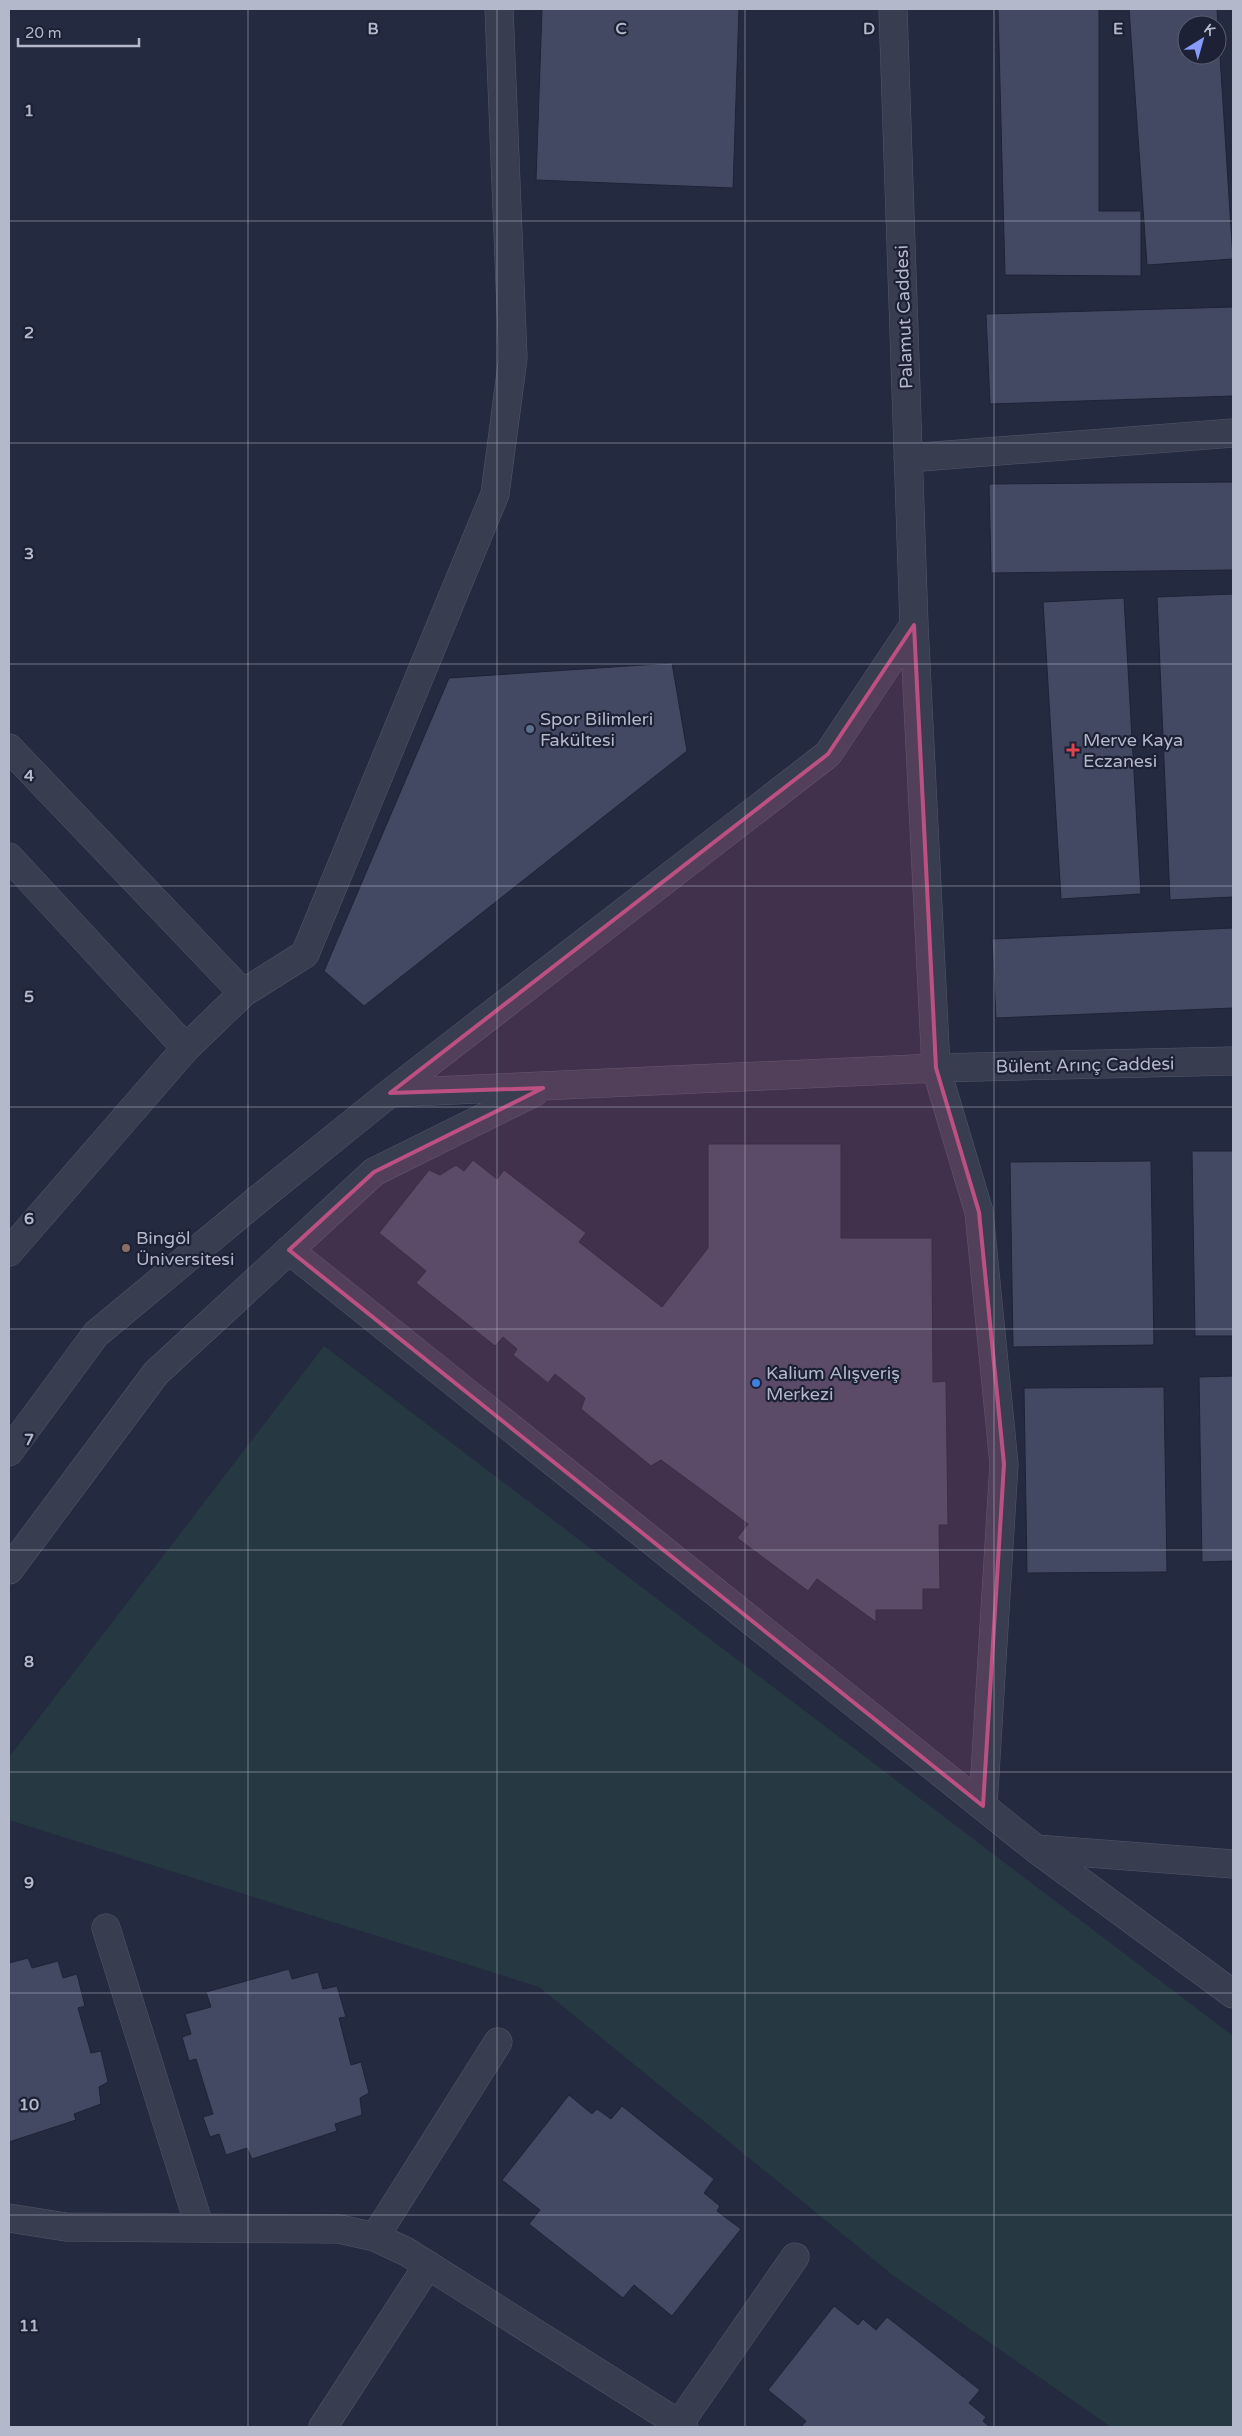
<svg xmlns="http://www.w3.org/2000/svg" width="1242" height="2436" viewBox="0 0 1242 2436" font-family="'Varela Round',sans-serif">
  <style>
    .green { fill: #263841 }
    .building { fill: #434962; stroke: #1f2337; fill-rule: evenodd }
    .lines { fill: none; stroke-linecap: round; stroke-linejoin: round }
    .minor-casing { stroke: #53576b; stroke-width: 29 }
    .minor { stroke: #383d50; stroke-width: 28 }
    .marked { fill: #bd5082; fill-opacity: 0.2; stroke: #bd5082; stroke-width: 4; stroke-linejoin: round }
    .grid { fill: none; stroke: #b4b8cb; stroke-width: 1; stroke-opacity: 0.55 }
    .service-dot { fill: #5c6f8a; stroke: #1d2135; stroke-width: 2 }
    .health-dot { fill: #e0444e; stroke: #1d2135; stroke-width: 2 }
    .education-dot { fill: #8d6e63; stroke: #1d2135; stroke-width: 2 }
    .shop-dot { fill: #3f7fe0; stroke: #1d2135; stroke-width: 2 }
    .labels { text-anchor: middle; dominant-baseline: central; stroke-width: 4.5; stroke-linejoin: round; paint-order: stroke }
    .street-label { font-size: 18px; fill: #b4b8cb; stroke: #1d2135 }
    .poi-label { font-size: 18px; fill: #b4b8cb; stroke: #1d2135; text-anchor: start }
    .grid-label { font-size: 16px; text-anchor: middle; font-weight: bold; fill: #b4b8cb; stroke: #1d2135; stroke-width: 4.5; stroke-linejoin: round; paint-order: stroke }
  </style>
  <rect width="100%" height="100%" fill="#242a40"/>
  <path class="green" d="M 324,1346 L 1233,2036 L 1233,2427 L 1111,2427 L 894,2276 L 539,1987 L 9,1820 L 9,1757 Z"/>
  <path class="building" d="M 542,9 L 739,9 L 733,188 L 536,180 Z
    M 998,9 L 1099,9 L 1099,211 L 1141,211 L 1141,276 L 1005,275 Z
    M 1129,9 L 1217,9 L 1233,259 L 1147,265 ZM 1187,25 L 1217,25 L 1217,55 L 1187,55 Z
    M 1233,307 L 1233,396 L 990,404 L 986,314 Z
    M 1233,482 L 1233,570 L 991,573 L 989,484 Z
    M 1233,594 L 1233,897 L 1170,900 L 1157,597 Z
    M 1124,598 L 1141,894 L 1061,899 L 1043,602 Z
    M 672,663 L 687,751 L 364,1006 L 324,971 L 449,678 Z
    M 1233,928 L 1233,1008 L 996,1018 L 992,939 Z
    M 708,1144 L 841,1144 L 841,1238 L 932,1238 L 933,1382 L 946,1381 L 948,1525 L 939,1525 L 940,1589 L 923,1589 L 923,1610 L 876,1610 L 876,1622 L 817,1579 L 808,1591 L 737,1538 L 748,1524 L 661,1460 L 651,1466 L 581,1409 L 585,1398 L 555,1374 L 548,1383 L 513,1355 L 517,1349 L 503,1337 L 495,1346 L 416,1283 L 426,1271 L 379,1233 L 429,1170 L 440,1175 L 456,1165 L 464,1171 L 473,1160 L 497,1179 L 504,1170 L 586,1233 L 579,1242 L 662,1307 L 708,1248 Z
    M 1192,1151 L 1233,1151 L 1233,1336 L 1195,1336 Z
    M 1151,1161 L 1154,1345 L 1013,1347 L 1010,1162 Z
    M 1233,1376 L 1233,1561 L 1202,1562 L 1199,1377 Z
    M 1164,1387 L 1167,1572 L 1027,1573 L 1024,1388 Z
    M 28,1958 L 32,1968 L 58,1961 L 63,1978 L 77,1974 L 85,2006 L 78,2008 L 91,2053 L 101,2051 L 108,2082 L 99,2087 L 101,2104 L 74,2114 L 76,2120 L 9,2142 L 9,1963 Z
    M 289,1969 L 292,1979 L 318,1972 L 323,1989 L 337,1986 L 346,2017 L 339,2018 L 351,2065 L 361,2062 L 369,2093 L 360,2098 L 362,2115 L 335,2124 L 337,2131 L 252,2159 L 247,2148 L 226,2155 L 219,2134 L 210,2137 L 203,2117 L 213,2114 L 196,2059 L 189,2061 L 182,2037 L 191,2034 L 185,2014 L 211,2007 L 206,1992 Z
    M 569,2095 L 592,2114 L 597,2109 L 611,2119 L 622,2106 L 714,2179 L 704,2193 L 720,2206 L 717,2211 L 741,2229 L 672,2316 L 634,2285 L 623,2298 L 529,2224 L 540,2210 L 502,2180 Z
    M 834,2306 L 858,2325 L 863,2319 L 876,2330 L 887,2317 L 980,2390 L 969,2403 L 986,2417 L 983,2421 L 990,2427 L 801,2427 L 806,2421 L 768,2390 Z"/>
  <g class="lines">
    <defs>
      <path id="minor" d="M 893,9 L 914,625 L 936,1068 L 979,1212 L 1004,1464 L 983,1806
        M 908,458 L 1233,433
        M 9,748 L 243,993
        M 9,857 L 186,1048
        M 390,1093 L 936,1068 L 1233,1061
        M 289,1250 L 1036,1849 L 1233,1994
        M 9,1252 L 186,1048 L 243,993 L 305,954 L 495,494 L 513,358 L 499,9
        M 9,1452 L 96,1334 L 261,1197 L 390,1093 L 828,754 L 914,625
        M 9,1570 L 156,1373 L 374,1172 L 535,1092
        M 1036,1849 L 1233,1864
        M 106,1928 L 200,2228
        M 9,2218 L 66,2227 L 339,2229 L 375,2237 L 407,2252 L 684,2427
        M 375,2237 L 498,2042
        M 679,2424 L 795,2257
        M 323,2427 L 428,2265"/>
    </defs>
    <use href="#minor" class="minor-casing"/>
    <use href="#minor" class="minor"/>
  </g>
  <path class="marked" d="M 914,625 L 936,1068 L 979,1212 L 1004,1464 L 983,1806 L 289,1250 L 374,1172 L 543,1088 L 390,1093 L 828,754 Z"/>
  <path class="grid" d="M 248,9 L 248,2427M 497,9 L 497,2427M 745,9 L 745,2427M 994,9 L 994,2427M 9,221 L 1233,221M 9,443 L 1233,443M 9,664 L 1233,664M 9,886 L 1233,886M 9,1107 L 1233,1107M 9,1329 L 1233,1329M 9,1550 L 1233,1550M 9,1772 L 1233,1772M 9,1993 L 1233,1993M 9,2215 L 1233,2215"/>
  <circle class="service-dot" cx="530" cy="729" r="5"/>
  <path class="health-dot" d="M1070.5 742.5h5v5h5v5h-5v5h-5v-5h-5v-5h5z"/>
  <circle class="education-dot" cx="126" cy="1248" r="5"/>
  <circle class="shop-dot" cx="756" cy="1383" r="5"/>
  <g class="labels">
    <g class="street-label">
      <text transform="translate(904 317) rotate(-92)">Palamut Caddesi</text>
      <text transform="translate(1085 1065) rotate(-1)">Bülent Arınç Caddesi</text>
    </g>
    <g class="poi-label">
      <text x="540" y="719">Spor Bilimleri<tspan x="540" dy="21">Fakültesi</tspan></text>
      <text x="1083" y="740">Merve Kaya<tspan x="1083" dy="21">Eczanesi</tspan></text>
      <text x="136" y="1238">Bingöl<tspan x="136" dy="21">Üniversitesi</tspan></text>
      <text x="766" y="1373">Kalium Alışveriş<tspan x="766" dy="21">Merkezi</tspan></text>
    </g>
  </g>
  <g class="grid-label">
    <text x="373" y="34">B</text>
    <text x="621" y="34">C</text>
    <text x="869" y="34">D</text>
    <text x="1118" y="34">E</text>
    <text x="29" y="116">1</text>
    <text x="29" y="338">2</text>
    <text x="29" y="559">3</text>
    <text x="29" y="781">4</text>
    <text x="29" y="1002">5</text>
    <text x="29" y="1224">6</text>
    <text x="29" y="1445">7</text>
    <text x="29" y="1667">8</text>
    <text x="29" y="1888">9</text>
    <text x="29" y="2110">10</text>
    <text x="29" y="2331">11</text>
  </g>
  <rect width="1242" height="2436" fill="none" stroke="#b4b8cb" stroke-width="20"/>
  <g transform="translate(1202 40) rotate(37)"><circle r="24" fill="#1d2135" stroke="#595d71"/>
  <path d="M0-4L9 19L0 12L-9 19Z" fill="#889bfc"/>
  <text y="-8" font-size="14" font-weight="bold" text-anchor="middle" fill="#b4b8cb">K</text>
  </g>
  <path d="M18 38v8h121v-8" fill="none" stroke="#b4b8cb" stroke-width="2.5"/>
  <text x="25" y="38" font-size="15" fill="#b4b8cb" stroke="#1d2135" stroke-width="4" paint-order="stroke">20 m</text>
</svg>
